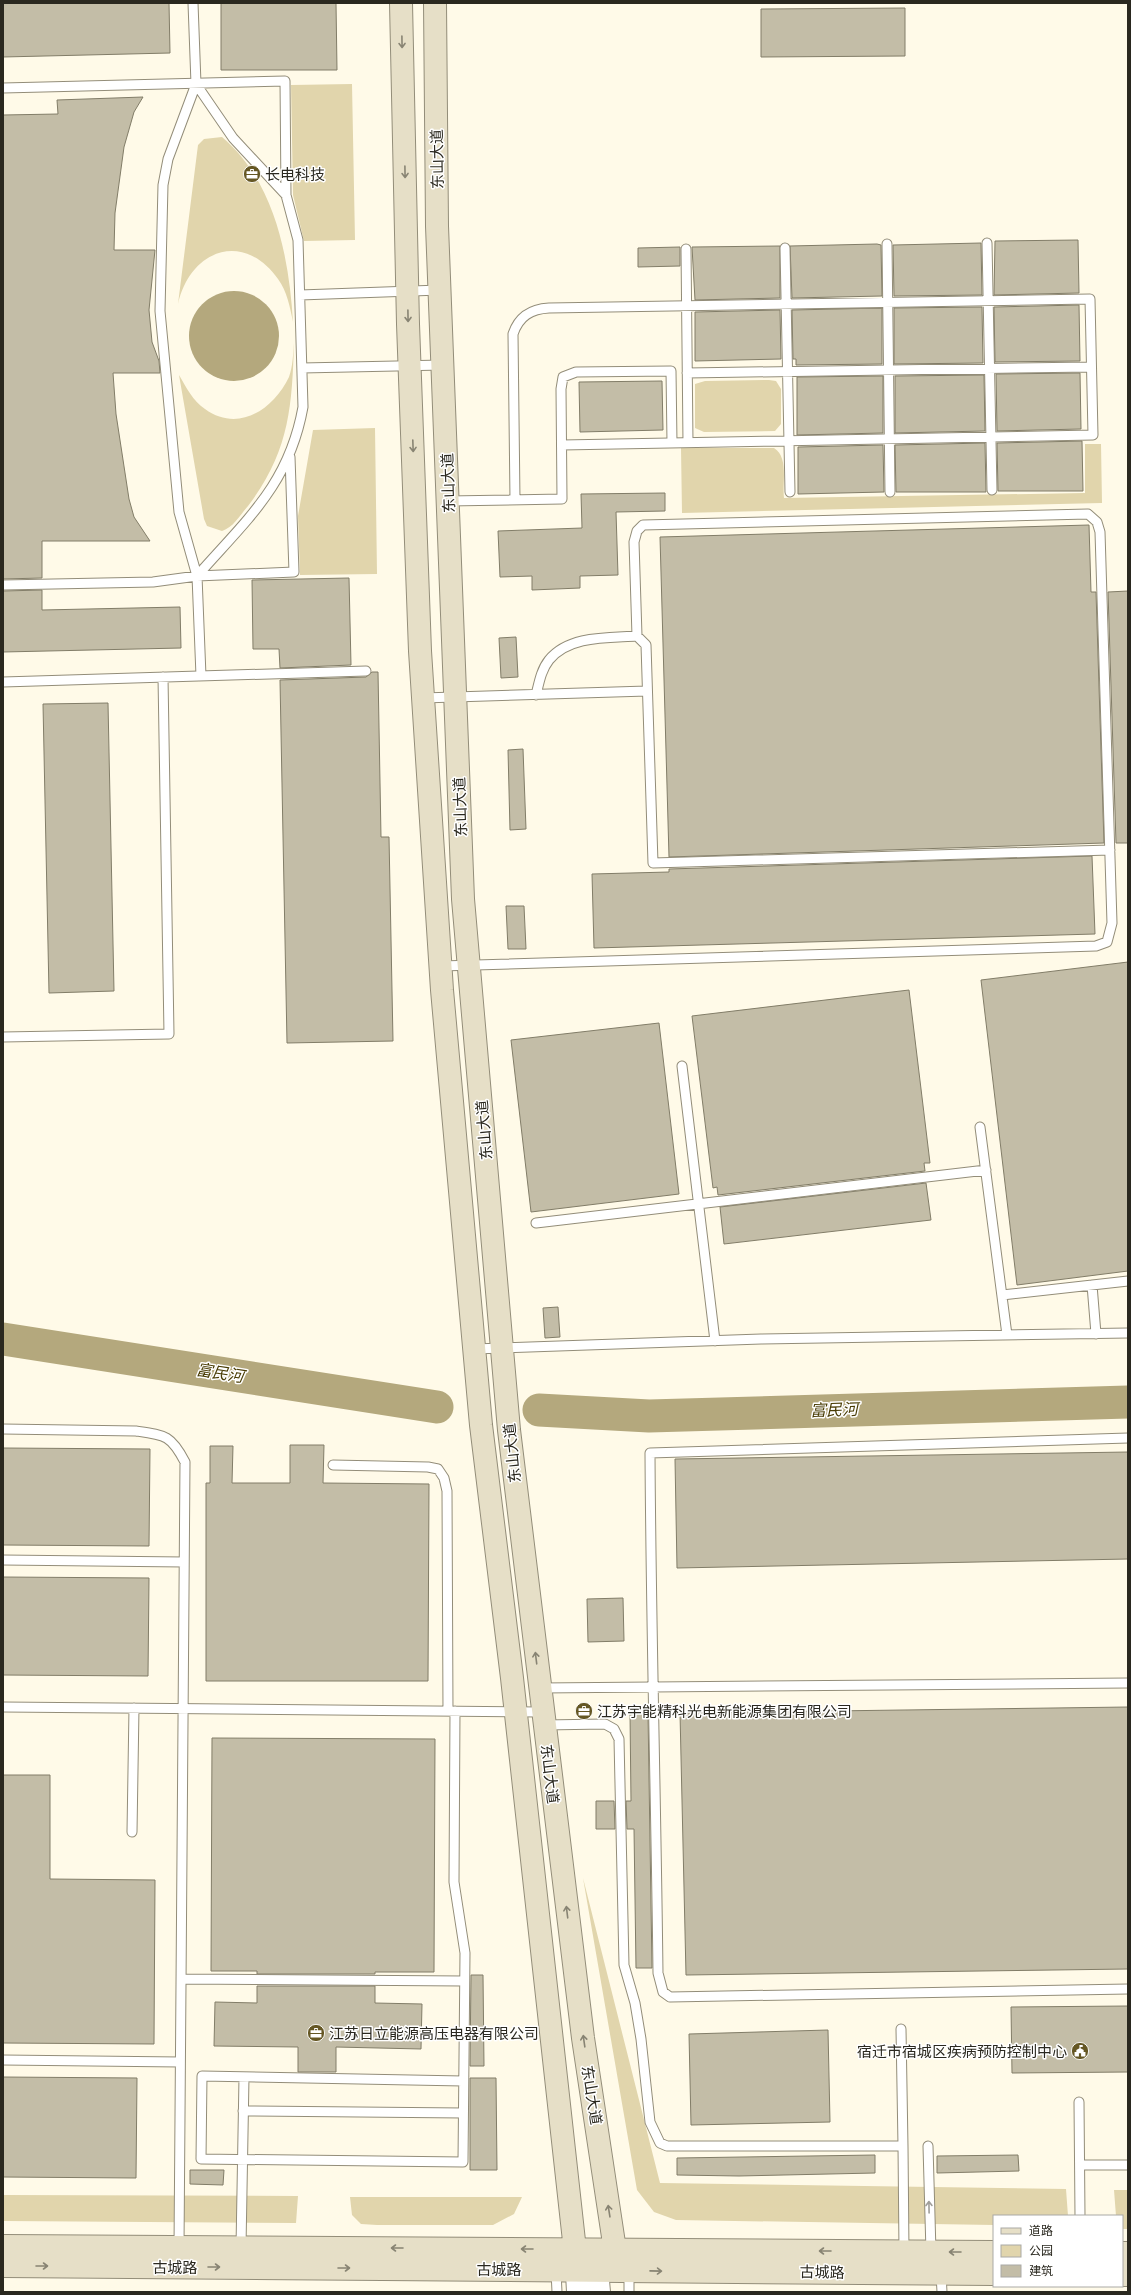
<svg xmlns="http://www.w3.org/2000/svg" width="1131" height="2295" viewBox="0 0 1131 2295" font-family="'Space Grotesk','Noto Sans SC',sans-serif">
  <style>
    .green { fill: #e1d5ac }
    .water { fill: #b4a87d }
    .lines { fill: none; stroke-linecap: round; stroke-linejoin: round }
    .river { stroke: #b4a87d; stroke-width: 33 }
    .building { fill: #c3bda7; stroke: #827d68 }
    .service-casing { stroke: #938d79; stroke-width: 11 }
    .tertiary-casing { stroke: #938d79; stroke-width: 24 }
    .secondary-casing { stroke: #938d79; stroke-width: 24 }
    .service { stroke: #fff; stroke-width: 9 }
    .tertiary { stroke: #fff; stroke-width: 22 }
    .secondary { stroke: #e6dfc7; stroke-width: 22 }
    .oneway { stroke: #888473 }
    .oneway2 { stroke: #9f9e9a }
    .labels { text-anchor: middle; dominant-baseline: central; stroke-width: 3; stroke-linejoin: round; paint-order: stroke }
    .street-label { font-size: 15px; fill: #2a281f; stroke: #fff }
    .poi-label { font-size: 15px; fill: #2a281f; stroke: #fff; text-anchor: start }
    .water-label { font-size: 16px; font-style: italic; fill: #493c04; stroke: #fff }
  </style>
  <rect width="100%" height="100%" fill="#fffae8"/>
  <path class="green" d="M 352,84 L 355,240 L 304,241 L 293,195 L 291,85 Z
    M 222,137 C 275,182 289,257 293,322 C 290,307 287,291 278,279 C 243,230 190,250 178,304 L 198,145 L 204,139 Z
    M 294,343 C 292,408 289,452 248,506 C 240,515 234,527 222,531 L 207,526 L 204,519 L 179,375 C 186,387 193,401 205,409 C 238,433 273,410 289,377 C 293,366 293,354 294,343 Z
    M 769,380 L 776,381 L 781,389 L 781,424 L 775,431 L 704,432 L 695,428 L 695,384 L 705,381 Z
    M 375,428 L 377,574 L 300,575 L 298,516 L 313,430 Z
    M 1085,444 L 1101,444 L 1102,503 L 682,513 L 681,448 L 774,448 C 789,457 782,483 784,498 L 1085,493 Z
    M 583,1878 L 660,2183 L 1066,2189 L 1068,2216 L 994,2216 L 994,2225 L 676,2220 L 654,2212 L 637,2190 Z
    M 1114,2190 L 1128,2190 L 1128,2229 L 1122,2229 L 1122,2216 L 1116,2216 Z
    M 3,2195 L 298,2196 L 296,2223 L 3,2221 Z
    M 350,2197 L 522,2197 L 514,2214 L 493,2225 L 377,2225 L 361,2224 L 352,2215 Z"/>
  <path class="water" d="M189 336a45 45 0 1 1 90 0a45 45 0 1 1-90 0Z"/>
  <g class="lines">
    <path class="river" d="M 3,1339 L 437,1407
      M 539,1410 L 649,1416 L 1128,1402"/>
  </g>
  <path class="building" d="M 3,3 L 169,3 L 170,53 L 3,57 Z
    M 221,3 L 336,3 L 337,70 L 221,70 Z
    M 905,8 L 905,56 L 761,57 L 761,9 Z
    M 143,97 L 134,112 L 124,147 L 115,213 L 114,250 L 155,250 L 149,310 L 152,342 L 159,361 L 160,373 L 113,373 L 116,414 L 129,499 L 134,517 L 150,541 L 42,541 L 42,578 L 3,579 L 3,115 L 58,114 L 57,100 Z
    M 1078,240 L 1079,293 L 994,295 L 995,241 Z
    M 981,243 L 982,295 L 894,296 L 893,245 Z
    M 877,244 L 881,245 L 882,296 L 792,298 L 790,246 Z
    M 780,246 L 780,298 L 695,300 L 692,247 Z
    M 680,247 L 680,266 L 638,267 L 638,248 Z
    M 1079,305 L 1080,361 L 995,362 L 994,307 Z
    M 982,307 L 983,363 L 894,364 L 894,308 Z
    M 882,308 L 882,364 L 796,365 L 796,359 L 793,359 L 792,310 Z
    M 780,310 L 781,359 L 695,361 L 695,312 Z
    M 1080,373 L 1081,429 L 997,431 L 996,374 Z
    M 984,375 L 985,431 L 895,433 L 895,376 Z
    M 883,376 L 883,433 L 797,435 L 797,377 Z
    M 662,381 L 663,430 L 580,432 L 579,382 Z
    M 1082,441 L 1083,491 L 998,491 L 997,443 Z
    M 985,443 L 986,492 L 896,492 L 895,445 Z
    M 883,445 L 884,492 L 798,494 L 798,447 Z
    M 665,493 L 665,511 L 616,512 L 618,575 L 580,576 L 580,588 L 532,590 L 532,576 L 500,577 L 498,531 L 582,528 L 581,494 Z
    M 1089,525 L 1091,592 L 1096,592 L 1104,843 L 669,857 L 660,537 Z
    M 349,578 L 351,665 L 280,668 L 279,649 L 253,649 L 252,580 Z
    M 42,590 L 42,610 L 180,607 L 181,648 L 3,652 L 3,591 Z
    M 1128,591 L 1128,843 L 1116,843 L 1108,592 Z
    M 516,637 L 518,677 L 501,678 L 499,638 Z
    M 372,672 L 378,672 L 381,837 L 389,837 L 393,1041 L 287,1043 L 280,680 L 366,677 Z
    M 108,703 L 114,991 L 49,993 L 43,704 Z
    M 523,749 L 526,829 L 510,830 L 508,750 Z
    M 1092,856 L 1095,934 L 594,948 L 592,874 L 669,872 L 669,869 Z
    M 506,906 L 524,906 L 526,949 L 508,949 Z
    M 1128,962 L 1128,1271 L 1017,1285 L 981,980 Z
    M 909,990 L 930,1163 L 924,1163 L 925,1171 L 718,1195 L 717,1187 L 713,1188 L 692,1016 Z
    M 659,1023 L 679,1194 L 531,1212 L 511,1040 Z
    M 926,1183 L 931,1220 L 724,1244 L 720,1207 Z
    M 558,1307 L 560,1337 L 545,1338 L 543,1308 Z
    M 290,1445 L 324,1445 L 323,1483 L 429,1484 L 428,1681 L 206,1681 L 206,1483 L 210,1483 L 210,1446 L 233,1446 L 232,1483 L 290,1483 Z
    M 3,1448 L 150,1449 L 149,1546 L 3,1545 Z
    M 1128,1452 L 1128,1559 L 677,1568 L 675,1459 Z
    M 3,1577 L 149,1578 L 148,1676 L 3,1675 Z
    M 623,1598 L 624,1641 L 588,1642 L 587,1599 Z
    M 1128,1707 L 1128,1969 L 686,1975 L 680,1713 Z
    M 630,1713 L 648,1713 L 652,1968 L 636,1968 L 634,1829 L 627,1829 L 626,1801 L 631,1801 Z
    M 212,1738 L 435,1739 L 434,1972 L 375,1972 L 375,1974 L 257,1974 L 257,1971 L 211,1971 Z
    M 3,1775 L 50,1775 L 50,1879 L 155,1880 L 154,2044 L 3,2043 Z
    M 596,1801 L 614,1801 L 615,1829 L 596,1829 Z
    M 471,1975 L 483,1975 L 484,2066 L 470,2066 Z
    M 257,1986 L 375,1986 L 375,2003 L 422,2004 L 421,2049 L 336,2047 L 336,2072 L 298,2072 L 298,2047 L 214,2046 L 215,2002 L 257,2003 Z
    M 1128,2006 L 1128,2072 L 1012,2073 L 1011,2007 Z
    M 828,2030 L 830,2122 L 691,2125 L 689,2034 Z
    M 3,2077 L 137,2078 L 136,2178 L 3,2177 Z
    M 470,2078 L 496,2078 L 497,2170 L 470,2170 Z
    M 875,2155 L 875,2173 L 739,2176 L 677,2175 L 677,2158 Z
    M 1018,2155 L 1019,2171 L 937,2173 L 937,2156 Z
    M 190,2170 L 224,2170 L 223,2185 L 190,2184 Z"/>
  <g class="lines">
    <defs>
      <path id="service" d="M 196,84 L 233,138 L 286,195
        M 3,88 L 285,81 L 286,195 L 298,240 L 303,407 C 289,485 246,520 197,576 L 201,676
        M 987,243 L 992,490
        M 887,244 L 890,492
        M 785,248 L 790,492
        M 686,249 L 688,442
        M 300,295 L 440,290
        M 302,368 L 443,365
        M 687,373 L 1091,367
        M 515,500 L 513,334 C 519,316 531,309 549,308 L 1090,299 L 1093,435 L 562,445
        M 448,501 L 562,499 L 561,389 L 563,377 L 576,372 L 671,371 L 672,443
        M 197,576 L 294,572 L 290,457
        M 3,585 L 153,582 L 197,576 L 179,512 L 160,311 L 163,185 L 168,159 L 196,84 L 193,3
        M 3,682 L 366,671
        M 536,695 C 539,683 541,670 549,660 C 569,635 609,638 637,636
        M 423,698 L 647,691
        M 441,966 L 1096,946 L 1107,942 L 1112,923 L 1100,532 L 1097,522 L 1088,514 L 643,525 L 637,531 L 634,542 L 637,636 L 646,645 L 653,863 L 1110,850
        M 3,1037 L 169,1034 L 163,677
        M 682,1066 L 715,1341
        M 980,1127 L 1007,1335
        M 536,1223 L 986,1170
        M 1092,1285 L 1096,1334
        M 1002,1295 L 1128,1281
        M 474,1349 L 761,1339 L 1128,1333
        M 3,1429 L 136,1431 C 165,1435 171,1435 185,1462 L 179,2247
        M 1128,1438 L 650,1453 C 651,1627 656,1800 658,1973 L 663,1992 L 670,1997 L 1128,1989
        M 333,1465 L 428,1467 L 438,1469 L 444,1478 L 447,1491 L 448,1711
        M 3,1560 L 184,1562
        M 541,1688 L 1128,1683
        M 3,1707 L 542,1712
        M 455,1711 L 454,1882 L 465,1953 L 463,2162 L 201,2159 L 202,2076 L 463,2081
        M 544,1725 L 605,1724 L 614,1729 L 619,1739 L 624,1965 L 635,2003 L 641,2039 L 650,2122 L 660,2143 L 667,2146 L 903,2146 L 901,2029
        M 132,1832 L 134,1708
        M 181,1979 L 464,1981
        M 3,2060 L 180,2062
        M 1079,2102 L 1080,2216
        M 243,2111 L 463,2113
        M 903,2146 L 904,2252
        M 928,2146 L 931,2252
        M 1080,2165 L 1128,2165
        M 241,2247 L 244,2077
        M 556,2271 L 557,2292
        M 629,2271 L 629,2292
        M 941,2274 L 942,2292"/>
      <path id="tertiary" d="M 576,2253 L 578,2292
        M 599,2292 L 597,2270 L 610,2256"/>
      <path id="secondary" d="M 401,3 L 408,324 L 420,651 L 442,990 L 481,1425 L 512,1678 L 575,2250
        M 435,3 L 437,226 L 463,899 L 509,1430 L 583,2038 L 615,2250
        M 3,2246 L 994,2252
        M 1122,2253 L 1128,2253
        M 3,2266 L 994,2274
        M 1122,2275 L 1128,2275"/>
    </defs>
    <use href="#service" class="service-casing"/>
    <use href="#tertiary" class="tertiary-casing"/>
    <use href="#secondary" class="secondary-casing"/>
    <use href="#service" class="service"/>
    <use href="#tertiary" class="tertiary"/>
    <use href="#secondary" class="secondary"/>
  </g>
  <defs><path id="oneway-shaft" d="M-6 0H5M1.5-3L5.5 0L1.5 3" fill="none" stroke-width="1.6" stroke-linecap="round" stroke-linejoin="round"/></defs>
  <g class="oneway">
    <use href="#oneway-shaft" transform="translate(402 42) rotate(89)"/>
    <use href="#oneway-shaft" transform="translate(405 172) rotate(89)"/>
    <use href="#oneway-shaft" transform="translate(408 316) rotate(89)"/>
    <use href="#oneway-shaft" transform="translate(413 446) rotate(88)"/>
    <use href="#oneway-shaft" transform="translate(536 1658) rotate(-97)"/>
    <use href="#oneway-shaft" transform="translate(567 1912) rotate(-97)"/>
    <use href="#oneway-shaft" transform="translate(584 2041) rotate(-98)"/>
    <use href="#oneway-shaft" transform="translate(609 2211) rotate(-99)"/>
    <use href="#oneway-shaft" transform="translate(397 2248) rotate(-180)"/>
    <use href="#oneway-shaft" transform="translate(527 2249) rotate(-180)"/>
    <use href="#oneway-shaft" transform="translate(825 2251) rotate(-180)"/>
    <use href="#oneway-shaft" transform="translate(955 2252) rotate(-180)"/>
    <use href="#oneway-shaft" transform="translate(42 2266)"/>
    <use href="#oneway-shaft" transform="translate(214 2267)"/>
    <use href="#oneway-shaft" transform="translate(344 2268)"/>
    <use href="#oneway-shaft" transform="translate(656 2271) rotate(1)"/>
  </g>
  <use class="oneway2" href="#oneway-shaft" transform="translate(929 2207) rotate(-91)"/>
  <defs>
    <symbol id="office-disc" viewBox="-11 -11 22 22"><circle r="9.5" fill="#655724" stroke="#fff"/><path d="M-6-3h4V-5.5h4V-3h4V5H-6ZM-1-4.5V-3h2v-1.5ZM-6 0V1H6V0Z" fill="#fff"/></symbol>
    <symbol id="civic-disc" viewBox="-11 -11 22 22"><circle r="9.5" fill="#655724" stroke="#fff"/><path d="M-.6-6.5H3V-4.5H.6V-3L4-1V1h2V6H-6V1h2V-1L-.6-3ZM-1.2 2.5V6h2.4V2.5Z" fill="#fff"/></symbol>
  </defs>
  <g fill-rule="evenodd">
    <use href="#office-disc" x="242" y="164" width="20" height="20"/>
    <use href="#office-disc" x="574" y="1701" width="20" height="20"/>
    <use href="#office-disc" x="306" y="2023" width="20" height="20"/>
    <use href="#civic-disc" x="1070" y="2041" width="20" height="20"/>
  </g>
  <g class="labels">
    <g class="street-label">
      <text transform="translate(437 159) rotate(-91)">东山大道</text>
      <text transform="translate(448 483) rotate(-92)">东山大道</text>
      <text transform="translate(460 807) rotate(-92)">东山大道</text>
      <text transform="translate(484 1130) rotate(-95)">东山大道</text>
      <text transform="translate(512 1453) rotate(-96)">东山大道</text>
      <text transform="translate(550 1774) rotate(83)">东山大道</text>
      <text transform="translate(592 2095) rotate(81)">东山大道</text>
      <text x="175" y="2267">古城路</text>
      <text x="499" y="2269">古城路</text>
      <text transform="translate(822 2272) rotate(1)">古城路</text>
    </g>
    <g class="poi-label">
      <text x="265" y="174">长电科技</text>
      <text x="597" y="1711">江苏宇能精科光电新能源集团有限公司</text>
      <text x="329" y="2033">江苏日立能源高压电器有限公司</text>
      <text x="1067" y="2051" text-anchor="end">宿迁市宿城区疾病预防控制中心</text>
    </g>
    <g class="water-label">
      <text transform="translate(220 1373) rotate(9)">富民河</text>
      <text transform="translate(834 1410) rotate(-2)">富民河</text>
    </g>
  </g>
  <rect width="1131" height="2295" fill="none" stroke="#2a281f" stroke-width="8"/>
  <rect x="993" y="2215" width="130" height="72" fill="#ffffff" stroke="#aaa9a5"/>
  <rect x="1001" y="2228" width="20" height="6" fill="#e6dfc7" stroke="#aaa9a5"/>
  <text x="1029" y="2235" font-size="12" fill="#2a281f">道路</text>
  <rect x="1001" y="2245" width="20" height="12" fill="#e1d5ac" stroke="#aaa9a5"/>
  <text x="1029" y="2255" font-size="12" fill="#2a281f">公园</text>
  <rect x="1001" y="2265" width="20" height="12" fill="#c3bda7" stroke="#aaa9a5"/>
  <text x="1029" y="2275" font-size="12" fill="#2a281f">建筑</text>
</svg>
